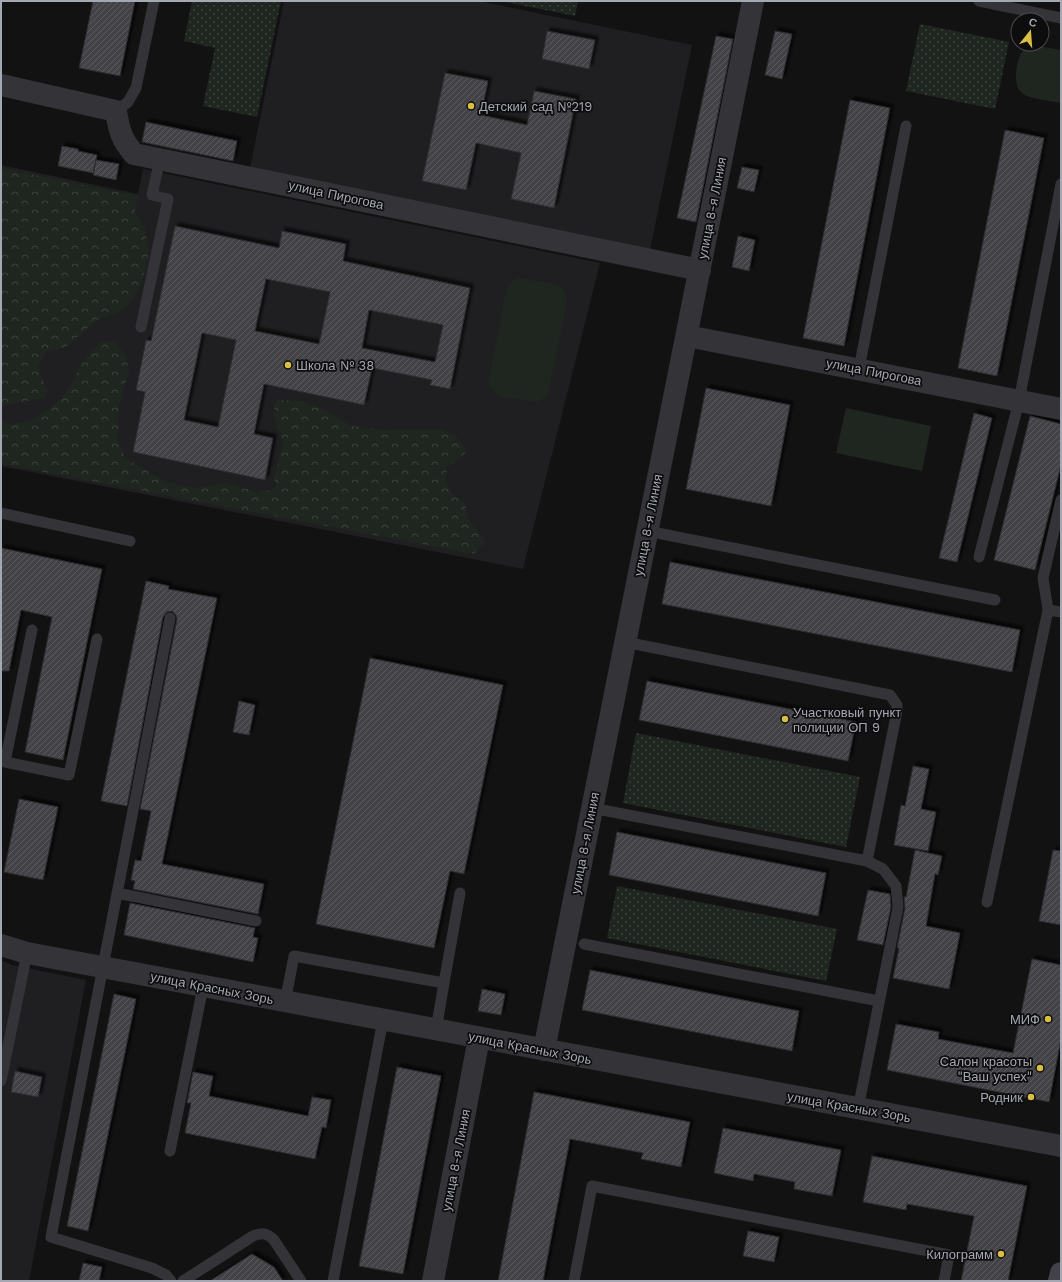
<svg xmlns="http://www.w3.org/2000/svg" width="1062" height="1282" viewBox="0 0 1062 1282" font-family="'Work Sans',sans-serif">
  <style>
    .built { fill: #1f1e20 }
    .grass { fill: #1f2620 }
    .forest { fill: url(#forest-crowns) }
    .park { fill: url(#park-dots) }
    .building { fill: url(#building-hatch); stroke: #2d2c2f; fill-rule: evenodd; filter: url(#shadow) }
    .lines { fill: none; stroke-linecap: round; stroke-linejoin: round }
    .lane { stroke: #343438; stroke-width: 11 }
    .street { stroke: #343438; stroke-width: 22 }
    .secondary { stroke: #424248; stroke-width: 22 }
    .poi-dot { fill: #dabe43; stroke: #0d0d0e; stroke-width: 1.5 }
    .labels { text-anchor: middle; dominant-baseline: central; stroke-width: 3.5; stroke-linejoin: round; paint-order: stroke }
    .poi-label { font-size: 13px; fill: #a5a7b2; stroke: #0d0d0e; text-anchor: end }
    .street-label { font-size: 13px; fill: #a5a7b2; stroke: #0d0d0e }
  </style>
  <defs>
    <pattern id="forest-crowns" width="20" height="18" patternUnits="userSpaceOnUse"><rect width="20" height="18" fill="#1f2620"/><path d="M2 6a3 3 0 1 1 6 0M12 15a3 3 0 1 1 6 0" fill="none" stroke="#3d433e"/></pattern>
    <pattern id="park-dots" width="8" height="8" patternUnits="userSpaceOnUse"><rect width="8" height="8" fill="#1f2620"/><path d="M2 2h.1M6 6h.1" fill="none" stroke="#3d433e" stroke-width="1.8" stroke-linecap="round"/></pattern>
    <pattern id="building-hatch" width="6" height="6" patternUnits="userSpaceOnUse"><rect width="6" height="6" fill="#424246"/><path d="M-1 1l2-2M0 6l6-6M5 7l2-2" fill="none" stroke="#5a5a5e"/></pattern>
    <filter id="shadow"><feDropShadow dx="3.5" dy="-3.5" stdDeviation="1" flood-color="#0009"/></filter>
  </defs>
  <rect width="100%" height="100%" fill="#121213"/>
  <path class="built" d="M 284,1 L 479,1 L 692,45 L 650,250 L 250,168 Z
    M 1,165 L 138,194 L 143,169 L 600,263 L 523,569 L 1,466 Z
    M 1,960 L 12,965 L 86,980 L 29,1281 L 1,1281 Z"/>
  <path class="grass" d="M 1032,45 L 1061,50 L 1061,103 C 1051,101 1029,99 1022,93 C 1012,86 1016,61 1022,52 C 1025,48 1028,47 1032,45 Z
    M 518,278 L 555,284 C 564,288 567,293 567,303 L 549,390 C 547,396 544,399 537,402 L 500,396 L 494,393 L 488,383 L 506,290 C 509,283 512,281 518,278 Z
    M 846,408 L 931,426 L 922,471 L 836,453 Z"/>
  <path class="forest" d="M 1,168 L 138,196 L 135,211 L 145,229 L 149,252 L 143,279 L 130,303 L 118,313 L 97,320 L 66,347 L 46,352 L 38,366 L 47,391 L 45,398 L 5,405 L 1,410 Z
    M 114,341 L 126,356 L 129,371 L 119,405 L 118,439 L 125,458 L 167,482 L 193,488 L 225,483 L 258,492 L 271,490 L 277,486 L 274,478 L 283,442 L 273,414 L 276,400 L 301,401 L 320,407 L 352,426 L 386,430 L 442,429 L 455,436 L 464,446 L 465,454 L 447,467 L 446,483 L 453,496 L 465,502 L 469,521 L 485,541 L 474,554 L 1,464 L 1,414 L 2,420 L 8,425 L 34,419 L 59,401 L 72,384 L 81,363 L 100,342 Z"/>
  <path class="park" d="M 192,1 L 281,1 L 257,117 L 203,106 L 215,48 L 184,41 Z
    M 501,1 L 578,1 L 575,16 Z
    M 920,24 L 1009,42 L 995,109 L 906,91 Z
    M 636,733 L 860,777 L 846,847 L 623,803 Z
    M 617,886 L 837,929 L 826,981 L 607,938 Z"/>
  <path class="building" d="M 93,1 L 135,1 L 120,76 L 79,68 Z
    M 547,31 L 595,40 L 589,69 L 542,59 Z
    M 775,31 L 792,34 L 782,79 L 765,75 Z
    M 716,36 L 733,39 L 696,222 L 677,218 Z
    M 445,73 L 488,81 L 481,115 L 527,125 L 534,91 L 576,99 L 554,208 L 511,199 L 521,153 L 476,143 L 466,190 L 422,181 Z
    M 850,100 L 890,108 L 844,346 L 803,338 Z
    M 146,122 L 237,141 L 233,161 L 142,142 Z
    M 1005,130 L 1044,138 L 997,376 L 958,368 Z
    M 62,146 L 78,149 L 78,151 L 97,155 L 93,173 L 58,166 Z
    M 96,160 L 119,164 L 116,180 L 93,175 Z
    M 742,167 L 759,170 L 754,192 L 737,188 Z
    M 175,226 L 279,248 L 282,231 L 346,244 L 343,261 L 470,288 L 450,389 L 430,385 L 432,380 L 372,368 L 364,405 L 264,384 L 254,434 L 273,438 L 265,480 L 133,452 L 145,392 L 136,390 L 146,340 L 151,341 ZM 266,279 L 330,292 L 319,344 L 255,331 ZM 369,310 L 443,325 L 435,362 L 362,348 ZM 202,333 L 236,340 L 218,427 L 184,420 Z
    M 738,236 L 755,240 L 749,271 L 732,267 Z
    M 706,388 L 790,405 L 771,506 L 686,489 Z
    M 974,413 L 992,418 L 957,562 L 939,558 Z
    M 1030,416 L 1061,424 L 1061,465 L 1035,570 L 994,560 Z
    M 1,548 L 102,569 L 63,760 L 25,752 L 52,617 L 21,610 L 9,671 L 1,671 Z
    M 670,562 L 1020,630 L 1012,672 L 662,604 Z
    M 146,581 L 169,586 L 168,589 L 217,598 L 162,864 L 264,884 L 258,914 L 133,889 L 135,881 L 131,880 L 135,860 L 141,861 L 151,811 L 140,809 L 177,619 L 176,615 L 172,611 L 167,612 L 163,617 L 127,806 L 101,801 Z
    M 370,658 L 503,685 L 464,874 L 450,871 L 434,948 L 316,924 Z
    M 647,681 L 856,722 L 848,761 L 639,720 Z
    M 239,701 L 255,705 L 249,735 L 233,732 Z
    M 913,766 L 929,769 L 921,809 L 936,812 L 928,851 L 894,845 L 901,805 L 905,806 Z
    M 19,799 L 58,807 L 43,880 L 4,872 Z
    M 617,832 L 826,873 L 818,916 L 609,875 Z
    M 915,850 L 942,856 L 938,875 L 935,874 L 926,926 L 960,933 L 949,989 L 893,978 L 899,948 L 897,948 L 905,908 L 904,897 L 906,897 Z
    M 1053,850 L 1061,851 L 1061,925 L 1039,921 Z
    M 868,890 L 890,894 L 891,907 L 883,945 L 857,940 Z
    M 130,903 L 255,928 L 253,937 L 258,938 L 253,962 L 124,935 Z
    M 1032,959 L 1061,965 L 1061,1039 L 1049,1102 L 887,1070 L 896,1024 L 939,1032 L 938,1039 L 1013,1053 Z
    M 590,970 L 799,1011 L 792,1051 L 582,1010 Z
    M 482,989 L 505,994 L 501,1015 L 478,1011 Z
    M 114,994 L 136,999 L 88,1231 L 67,1226 Z
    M 397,1067 L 441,1076 L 403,1274 L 359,1266 Z
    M 15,1071 L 42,1077 L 38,1097 L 11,1092 Z
    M 193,1072 L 213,1076 L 209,1096 L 308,1116 L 312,1097 L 331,1100 L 326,1128 L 322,1127 L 315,1159 L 185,1133 L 191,1103 L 187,1103 Z
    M 534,1092 L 690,1122 L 681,1167 L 641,1159 L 643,1153 L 570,1139 L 543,1281 L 498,1281 Z
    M 723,1128 L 841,1150 L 832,1196 L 794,1189 L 795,1182 L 754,1174 L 753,1181 L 714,1173 Z
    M 872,1156 L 1027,1186 L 1008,1281 L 961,1281 L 974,1216 L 907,1204 L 906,1210 L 863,1202 Z
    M 748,1231 L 779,1237 L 774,1262 L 743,1256 Z
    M 252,1254 L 274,1267 L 283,1281 L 210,1281 Z
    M 83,1263 L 102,1267 L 99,1281 L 79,1281 Z"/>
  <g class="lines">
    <path class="lane" d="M 979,1 L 1061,18
      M 116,111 L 128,102 L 136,88 L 154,1
      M 141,327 L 168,199 L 152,195 L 160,159
      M 859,369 L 906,126
      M 1,513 L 130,541
      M 647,531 L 995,600
      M 979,557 L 1019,401 L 1061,184
      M 1048,610 L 1061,612
      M 170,618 L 51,1237 L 152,1268 L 166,1275 L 171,1281
      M 32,630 L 5,762 L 69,775 L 97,639
      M 625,642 L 890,695 L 897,705 L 897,711 L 867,861
      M 592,808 L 867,861 L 883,869 L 896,886 L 898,907 L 858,1109
      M 117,893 L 256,921
      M 987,902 L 1048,610 L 1043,578 L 1061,500
      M 584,944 L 879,1001
      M 444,983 L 460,893
      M 285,1002 L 294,956 L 444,983 L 436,1030
      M 1,1081 L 27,953
      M 170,1151 L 203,987
      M 183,1281 L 253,1236 C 262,1232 267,1233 274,1240 L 301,1281
      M 333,1281 L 383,1020
      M 574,1281 L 592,1186 L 949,1255 L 944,1281"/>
    <path class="street" d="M 1,85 L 116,111 C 119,130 121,139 134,154 L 700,270
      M 687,336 L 1061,409
      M 1,945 L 27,953 L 1061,1146
      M 544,1050 L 753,1
      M 433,1281 L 479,1038"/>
    <path class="secondary" d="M 1059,1281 L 1061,1273"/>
  </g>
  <g class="poi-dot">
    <circle cx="471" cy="106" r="4"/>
    <circle cx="288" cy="365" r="4"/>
    <circle cx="785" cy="719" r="4"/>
    <circle cx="1048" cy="1019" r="4"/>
    <circle cx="1040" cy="1068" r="4"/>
    <circle cx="1031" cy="1097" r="4"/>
    <circle cx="1001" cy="1254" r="4"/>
  </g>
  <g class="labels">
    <g class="poi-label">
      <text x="479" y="106" text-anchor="start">Детский сад №219</text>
      <text x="296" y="365" text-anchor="start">Школа № 38</text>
      <text x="793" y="712" text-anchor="start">Участковый пункт<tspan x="793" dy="15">полиции ОП 9</tspan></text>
      <text x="1040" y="1019">МИФ</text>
      <text x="1032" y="1061">Салон красоты<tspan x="1032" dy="15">"Ваш успех"</tspan></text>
      <text x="1023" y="1097">Родник</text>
      <text x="993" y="1254">Килограмм</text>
    </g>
    <g class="street-label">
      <text transform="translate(336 195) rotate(12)">улица Пирогова</text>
      <text transform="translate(712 208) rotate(-79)">улица 8-я Линия</text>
      <text transform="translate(874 372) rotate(11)">улица Пирогова</text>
      <text transform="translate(648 525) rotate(-79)">улица 8-я Линия</text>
      <text transform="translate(585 843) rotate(-79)">улица 8-я Линия</text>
      <text transform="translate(212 988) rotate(11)">улица Красных Зорь</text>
      <text transform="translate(530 1048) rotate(11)">улица Красных Зорь</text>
      <text transform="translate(849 1107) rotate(10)">улица Красных Зорь</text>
      <text transform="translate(456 1160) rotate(-79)">улица 8-я Линия</text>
    </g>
  </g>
  <rect width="1062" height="1282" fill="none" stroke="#a5a7b2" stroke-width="4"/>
  <g transform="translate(1030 32) rotate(17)"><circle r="19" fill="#0d0d0e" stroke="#4a4b50"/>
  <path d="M0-3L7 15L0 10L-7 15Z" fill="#dabe43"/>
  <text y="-6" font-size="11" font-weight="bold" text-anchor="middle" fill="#a5a7b2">С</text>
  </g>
</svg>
